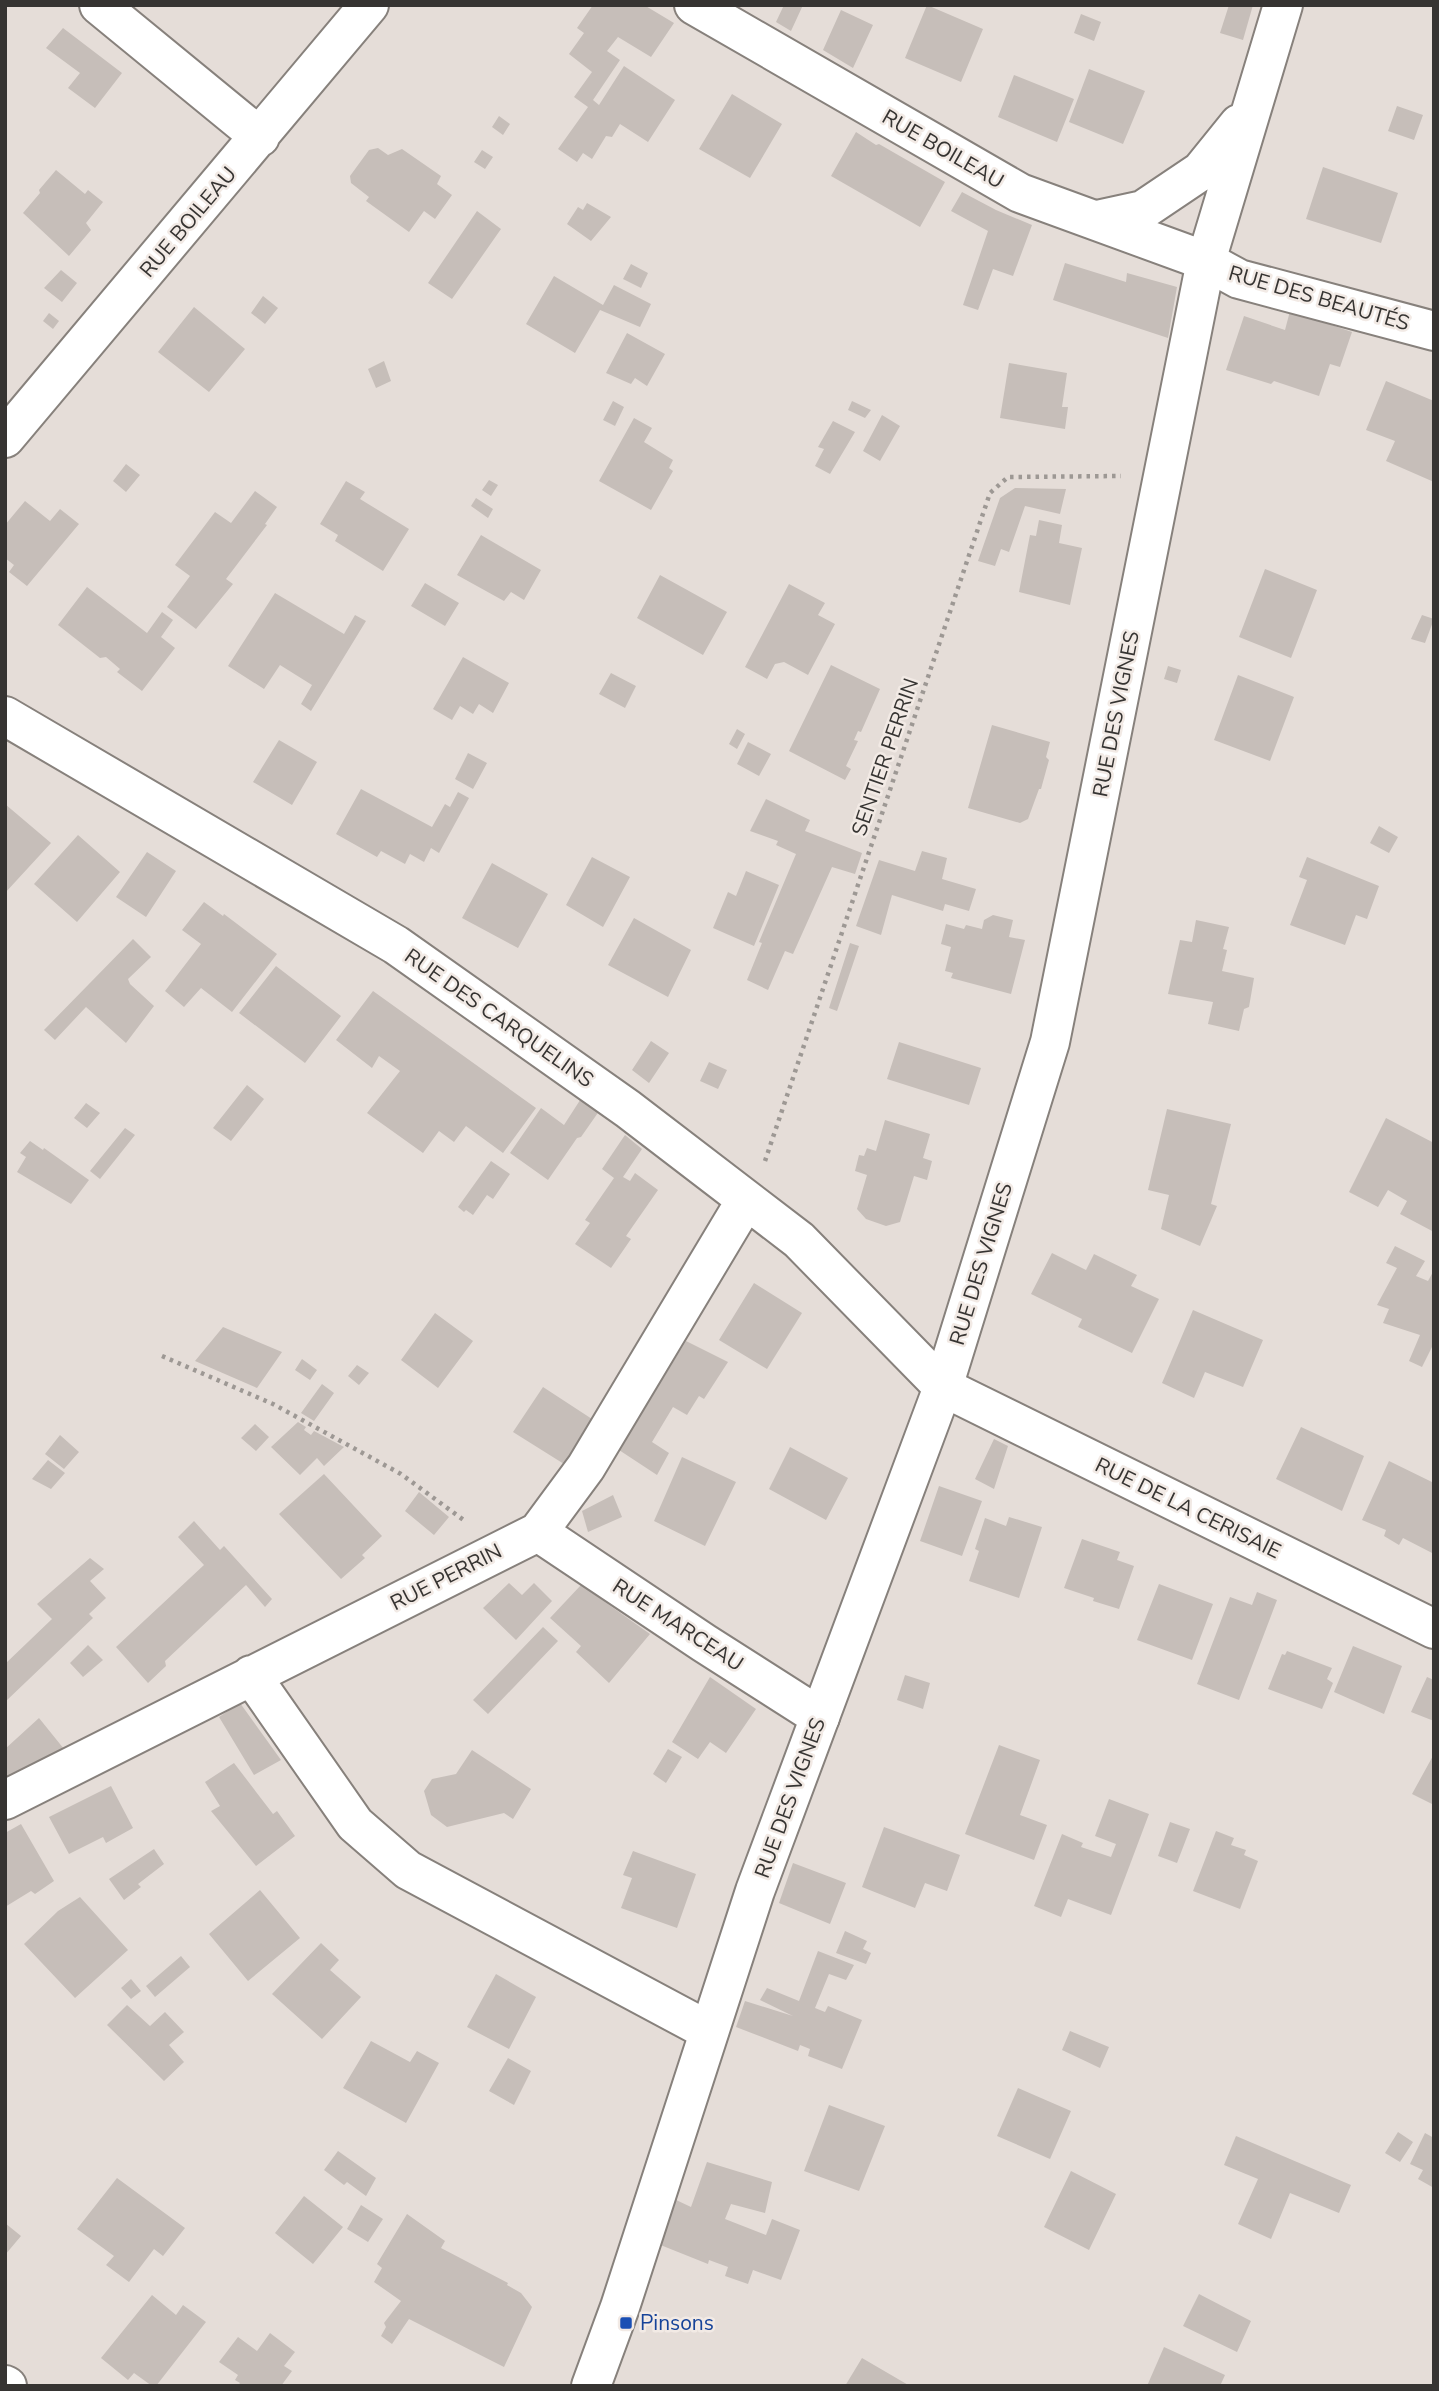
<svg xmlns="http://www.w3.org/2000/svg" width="1439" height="2391" viewBox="0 0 1439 2391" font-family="'Nunito Sans',sans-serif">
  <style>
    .building { fill: #c6beb9 }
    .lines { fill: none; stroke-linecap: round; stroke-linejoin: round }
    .street-casing { stroke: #87817c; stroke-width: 42 }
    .secondary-casing { stroke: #87817c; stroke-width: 42 }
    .path { stroke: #9d9894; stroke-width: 4.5; stroke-dasharray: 3.5 5; stroke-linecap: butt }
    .street { stroke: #fff; stroke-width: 38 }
    .secondary { stroke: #fff; stroke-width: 38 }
    .transit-dot { fill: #1a4fb4; stroke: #f2eae5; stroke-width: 2.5 }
    .labels { text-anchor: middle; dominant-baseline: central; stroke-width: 5; stroke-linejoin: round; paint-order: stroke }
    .street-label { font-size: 21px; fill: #363432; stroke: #f2eae5 }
    .transit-label { font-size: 21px; fill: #164399; stroke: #f2eae5; text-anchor: start }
  </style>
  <rect width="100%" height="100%" fill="#e5ddd8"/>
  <path class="building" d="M 593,5 L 644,5 L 674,23 L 651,57 L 618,37 L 607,51 L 620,60 L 593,100 L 599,105 L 624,66 L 675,100 L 648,142 L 620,124 L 612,137 L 606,136 L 592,159 L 583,153 L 577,162 L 558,149 L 588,107 L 574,97 L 592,72 L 569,54 L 584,33 L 577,28 Z
    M 784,5 L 803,5 L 791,31 L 776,22 Z
    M 927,5 L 983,29 L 961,82 L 905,58 Z
    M 1229,5 L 1253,5 L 1243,40 L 1220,33 Z
    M 841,10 L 873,25 L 853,68 L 823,50 Z
    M 1081,14 L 1101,22 L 1094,41 L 1074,33 Z
    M 63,28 L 122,73 L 95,108 L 68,88 L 80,73 L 46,48 Z
    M 1089,69 L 1145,91 L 1123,144 L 1069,122 Z
    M 1014,75 L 1074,99 L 1057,142 L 998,117 Z
    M 732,94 L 782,124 L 750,178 L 699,149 Z
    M 1397,106 L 1423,115 L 1414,140 L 1388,131 Z
    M 499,116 L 510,124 L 503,135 L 492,127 Z
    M 856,132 L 876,145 L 879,144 L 945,182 L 920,227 L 831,176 Z
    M 378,148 L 388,155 L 402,149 L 441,176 L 437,184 L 452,195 L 435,219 L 424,211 L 409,232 L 366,201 L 369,197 L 351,183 L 350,176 L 369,150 Z
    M 482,150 L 493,157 L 485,169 L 474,162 Z
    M 1323,167 L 1398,193 L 1381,243 L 1306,219 Z
    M 56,170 L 85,194 L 88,190 L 103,202 L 86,223 L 91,230 L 69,256 L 23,213 L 40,193 L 39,190 Z
    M 962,192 L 996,210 L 1032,225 L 1013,276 L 993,269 L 978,310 L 963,305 L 988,231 L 951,211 Z
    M 587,203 L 611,217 L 591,241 L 567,224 L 578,207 L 583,210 Z
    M 477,211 L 501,229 L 452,299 L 428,283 Z
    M 1065,263 L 1126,282 L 1127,273 L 1177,287 L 1168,338 L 1053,300 Z
    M 631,264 L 648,273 L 641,288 L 623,279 Z
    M 61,270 L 77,283 L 62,302 L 44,288 Z
    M 554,276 L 603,305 L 614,285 L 651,304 L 640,327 L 600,310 L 575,353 L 526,324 Z
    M 263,296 L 278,308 L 265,324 L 251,313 Z
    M 194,307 L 245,349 L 209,392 L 158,352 Z
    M 1290,311 L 1352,332 L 1340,367 L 1330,364 L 1319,396 L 1274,381 L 1271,384 L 1226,370 L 1244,316 L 1285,330 Z
    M 49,313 L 59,321 L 53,329 L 43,321 Z
    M 627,333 L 665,354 L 647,386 L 635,378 L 631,384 L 606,373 Z
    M 384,361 L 391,381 L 376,388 L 368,369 Z
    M 1009,363 L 1067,373 L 1062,407 L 1068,407 L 1065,429 L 1000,418 Z
    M 1386,381 L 1434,401 L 1434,482 L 1386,461 L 1395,441 L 1366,430 Z
    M 613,401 L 624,407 L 615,426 L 603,420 Z
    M 852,401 L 871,410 L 865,418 L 848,410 Z
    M 882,415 L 900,426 L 880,461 L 863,451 Z
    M 634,418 L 652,428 L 644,442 L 673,460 L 669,468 L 673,471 L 651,510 L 599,481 Z
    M 833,421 L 855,432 L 830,474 L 815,466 L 824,449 L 818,447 Z
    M 126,464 L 140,475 L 126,492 L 113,481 Z
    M 489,480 L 498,485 L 491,496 L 482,490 Z
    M 346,481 L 365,492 L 360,499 L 409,529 L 383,571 L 335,541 L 338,535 L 320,524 Z
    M 1015,488 L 1066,489 L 1060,514 L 1025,506 L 1009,552 L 1001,549 L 995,566 L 978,561 L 1000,498 Z
    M 255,491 L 277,507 L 265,524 L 267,525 L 226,579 L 233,584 L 196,629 L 167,607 L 190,576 L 175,565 L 215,512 L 231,523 Z
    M 476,498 L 493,509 L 488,518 L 471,506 Z
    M 25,501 L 50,521 L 60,509 L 79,524 L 27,586 L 9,572 L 14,565 L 5,558 L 5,525 Z
    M 1039,520 L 1062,525 L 1059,543 L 1082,548 L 1070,605 L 1019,592 L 1030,535 L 1036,536 Z
    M 481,535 L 541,570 L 524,600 L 511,592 L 504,601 L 457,575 Z
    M 1265,569 L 1317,590 L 1291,658 L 1239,637 Z
    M 660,575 L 727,612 L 703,655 L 637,618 Z
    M 425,583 L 459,603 L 445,626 L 411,606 Z
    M 789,584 L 825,603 L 818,615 L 835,624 L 808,675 L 784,662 L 775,664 L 767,679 L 745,667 Z
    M 87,587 L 147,633 L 162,612 L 173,620 L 161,637 L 175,648 L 142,691 L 117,672 L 120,669 L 106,657 L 100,658 L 58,625 Z
    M 275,593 L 344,634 L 355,615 L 366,621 L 311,711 L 301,704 L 312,685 L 280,665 L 264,689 L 228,666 Z
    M 1422,615 L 1434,619 L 1425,643 L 1411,639 Z
    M 463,657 L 509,683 L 493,713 L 479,704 L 473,714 L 460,706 L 452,720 L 433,709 Z
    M 831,665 L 880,689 L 861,732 L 858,731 L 854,740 L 858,741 L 846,766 L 851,769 L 845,780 L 789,751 Z
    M 1168,666 L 1181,670 L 1177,683 L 1164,679 Z
    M 611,673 L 636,686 L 625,708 L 599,694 Z
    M 1238,675 L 1294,697 L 1270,761 L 1214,740 Z
    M 992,725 L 1050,742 L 1046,757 L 1049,760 L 1041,789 L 1039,789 L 1028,819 L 1020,823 L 968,808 Z
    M 737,729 L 745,734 L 737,749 L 729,744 Z
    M 279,740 L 317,762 L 292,805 L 253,782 Z
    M 748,742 L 771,754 L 759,776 L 737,764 Z
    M 468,753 L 487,763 L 473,789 L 455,779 Z
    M 361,789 L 432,827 L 445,804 L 450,807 L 458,792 L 469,798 L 439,853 L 431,848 L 424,862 L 410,854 L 405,864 L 381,851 L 377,857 L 336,834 Z
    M 766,799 L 810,820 L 805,831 L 862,853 L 855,874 L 832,867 L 793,954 L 785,951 L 768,990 L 747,980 L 762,943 L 759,942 L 796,854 L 776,845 L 778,841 L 750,831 Z
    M 5,804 L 51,843 L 5,893 Z
    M 1379,826 L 1398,837 L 1389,853 L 1370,843 Z
    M 78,835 L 120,872 L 77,922 L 34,884 Z
    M 922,851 L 947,858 L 942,879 L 976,889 L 969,911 L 945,904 L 943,911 L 892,895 L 881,935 L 856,926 L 879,860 L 915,871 Z
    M 147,852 L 176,871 L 146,917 L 116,897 Z
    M 592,857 L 630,877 L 603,927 L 566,905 Z
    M 1307,857 L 1379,886 L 1367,919 L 1356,915 L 1345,945 L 1290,925 L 1307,880 L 1299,877 Z
    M 492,863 L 548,894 L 518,948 L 462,918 Z
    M 746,871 L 779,885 L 754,946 L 713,928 L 728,892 L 736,896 Z
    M 204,902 L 223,916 L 224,914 L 277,954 L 232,1012 L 201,988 L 184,1007 L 165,991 L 201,944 L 182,930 Z
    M 993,915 L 1013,920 L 1009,937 L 1025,940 L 1011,994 L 951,978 L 953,973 L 945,971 L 951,947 L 941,944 L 946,924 L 964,929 L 966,925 L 982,929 L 984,920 Z
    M 634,918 L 691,950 L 668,997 L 608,965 Z
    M 1196,920 L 1229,927 L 1223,949 L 1227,950 L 1222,971 L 1254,978 L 1249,1007 L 1244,1009 L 1239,1031 L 1208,1024 L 1213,1002 L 1168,994 L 1180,940 L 1192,942 Z
    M 133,939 L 151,957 L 128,979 L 130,984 L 154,1006 L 126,1043 L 86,1007 L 55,1040 L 44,1030 Z
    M 850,943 L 859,946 L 837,1011 L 829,1008 Z
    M 276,966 L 341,1016 L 305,1063 L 239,1013 Z
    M 373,991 L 536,1108 L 503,1153 L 466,1126 L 454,1142 L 439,1131 L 423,1153 L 367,1113 L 400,1071 L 379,1056 L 372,1068 L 336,1040 Z
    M 651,1041 L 669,1053 L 649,1083 L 632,1070 Z
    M 899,1042 L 981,1068 L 969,1105 L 887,1079 Z
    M 709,1062 L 727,1070 L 718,1089 L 700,1081 Z
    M 247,1085 L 264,1099 L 231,1141 L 213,1128 Z
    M 584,1094 L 602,1107 L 581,1137 L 577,1138 L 548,1180 L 510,1153 L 541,1108 L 564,1125 Z
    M 86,1103 L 100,1113 L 87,1128 L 74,1118 Z
    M 1167,1109 L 1231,1124 L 1211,1204 L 1217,1206 L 1200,1246 L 1161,1229 L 1169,1195 L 1148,1190 Z
    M 1386,1118 L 1434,1143 L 1434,1232 L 1400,1214 L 1407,1201 L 1388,1190 L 1378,1207 L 1349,1192 Z
    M 885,1120 L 930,1134 L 923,1158 L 932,1161 L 927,1180 L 914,1176 L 900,1222 L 886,1226 L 866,1219 L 857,1209 L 867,1175 L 855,1171 L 859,1155 L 864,1156 L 867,1148 L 876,1151 Z
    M 125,1128 L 135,1135 L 100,1179 L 90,1171 Z
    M 625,1135 L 642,1149 L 623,1177 L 630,1181 L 635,1173 L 658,1190 L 626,1236 L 631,1239 L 611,1268 L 575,1244 L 590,1223 L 585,1220 L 614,1178 L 602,1169 Z
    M 30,1141 L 43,1150 L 44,1148 L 89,1180 L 71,1204 L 17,1172 L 26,1157 L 20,1153 Z
    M 491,1161 L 510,1174 L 493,1199 L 487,1195 L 473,1215 L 466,1210 L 464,1212 L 458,1207 Z
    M 1395,1246 L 1425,1261 L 1416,1276 L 1428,1281 L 1434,1270 L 1434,1343 L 1422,1367 L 1409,1361 L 1420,1335 L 1383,1323 L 1389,1309 L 1377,1305 L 1397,1268 L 1386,1263 Z
    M 1052,1253 L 1086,1270 L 1094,1254 L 1137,1275 L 1131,1286 L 1159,1299 L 1132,1353 L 1078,1327 L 1082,1319 L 1031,1294 Z
    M 754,1283 L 802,1313 L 767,1369 L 719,1340 Z
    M 1193,1310 L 1263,1340 L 1243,1387 L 1205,1372 L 1194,1398 L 1162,1383 Z
    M 435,1313 L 473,1341 L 438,1388 L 401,1360 Z
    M 223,1327 L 282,1352 L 257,1388 L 195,1361 Z
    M 686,1341 L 728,1362 L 704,1399 L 699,1396 L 687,1415 L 673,1407 L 652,1442 L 669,1453 L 657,1475 L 619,1450 Z
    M 302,1359 L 317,1370 L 310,1380 L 295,1370 Z
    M 357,1365 L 369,1373 L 359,1385 L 348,1376 Z
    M 322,1384 L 334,1393 L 314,1421 L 301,1413 Z
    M 543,1387 L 592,1419 L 564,1464 L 513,1432 Z
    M 298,1422 L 306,1427 L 304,1430 L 311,1435 L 314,1431 L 344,1447 L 324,1466 L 317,1458 L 300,1475 L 271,1447 Z
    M 255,1424 L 269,1437 L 256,1451 L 241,1438 Z
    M 1301,1427 L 1364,1456 L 1342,1511 L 1276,1479 Z
    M 60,1435 L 79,1452 L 64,1469 L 45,1454 Z
    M 994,1439 L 1008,1446 L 994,1489 L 975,1479 Z
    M 790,1447 L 848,1478 L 826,1520 L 769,1489 Z
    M 682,1457 L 736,1482 L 705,1546 L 654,1521 Z
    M 48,1460 L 65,1473 L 51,1489 L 32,1479 Z
    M 1389,1461 L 1434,1483 L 1434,1554 L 1403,1538 L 1399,1545 L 1384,1536 L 1386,1530 L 1362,1520 Z
    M 324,1474 L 382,1536 L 362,1555 L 365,1558 L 341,1579 L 279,1514 Z
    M 939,1486 L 982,1501 L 962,1556 L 920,1541 Z
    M 419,1492 L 449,1517 L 434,1535 L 405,1511 Z
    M 613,1495 L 622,1517 L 588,1532 L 582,1511 Z
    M 1009,1517 L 1042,1527 L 1019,1598 L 969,1581 L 979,1551 L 975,1549 L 985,1518 L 1006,1526 Z
    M 194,1521 L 220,1550 L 224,1546 L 272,1599 L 265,1607 L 246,1585 L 165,1661 L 166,1666 L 148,1683 L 116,1647 L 204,1565 L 178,1537 Z
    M 1082,1539 L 1120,1552 L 1117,1560 L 1134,1566 L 1119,1609 L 1093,1601 L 1094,1598 L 1064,1588 Z
    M 90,1558 L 104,1569 L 90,1581 L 106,1598 L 89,1614 L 93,1618 L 5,1702 L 5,1664 L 52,1619 L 37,1604 Z
    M 509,1583 L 522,1595 L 534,1583 L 552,1601 L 516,1640 L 483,1608 Z
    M 1159,1584 L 1213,1604 L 1192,1660 L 1137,1640 Z
    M 581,1585 L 650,1634 L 609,1683 L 576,1652 L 581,1646 L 550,1618 Z
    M 1257,1592 L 1277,1600 L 1239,1700 L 1197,1684 L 1230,1597 L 1252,1605 Z
    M 543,1627 L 558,1641 L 488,1714 L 473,1700 Z
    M 88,1645 L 103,1660 L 83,1677 L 70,1663 Z
    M 1353,1646 L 1402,1666 L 1384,1714 L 1334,1692 Z
    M 1287,1651 L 1332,1668 L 1327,1679 L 1333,1683 L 1322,1709 L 1268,1689 L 1282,1654 L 1285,1655 Z
    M 905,1675 L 930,1683 L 923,1709 L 897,1700 Z
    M 710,1677 L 756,1709 L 726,1753 L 710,1742 L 698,1759 L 672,1742 Z
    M 1427,1677 L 1434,1680 L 1434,1721 L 1411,1712 Z
    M 240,1703 L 281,1760 L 254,1775 L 219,1717 Z
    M 39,1718 L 64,1749 L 5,1780 L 5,1749 Z
    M 999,1745 L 1040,1760 L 1020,1815 L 1047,1825 L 1034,1860 L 965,1834 Z
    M 668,1749 L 682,1757 L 666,1783 L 653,1774 Z
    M 472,1750 L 531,1789 L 513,1819 L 504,1813 L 447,1827 L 431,1815 L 424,1791 L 432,1779 L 456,1774 Z
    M 1434,1754 L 1434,1805 L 1412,1794 Z
    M 234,1763 L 273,1814 L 277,1811 L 295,1836 L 256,1866 L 211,1811 L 220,1806 L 205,1782 Z
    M 111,1786 L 133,1828 L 106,1843 L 103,1837 L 69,1854 L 49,1817 Z
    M 1109,1799 L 1149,1814 L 1111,1915 L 1068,1899 L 1061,1917 L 1034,1906 L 1062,1834 L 1083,1843 L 1081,1847 L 1111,1857 L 1116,1844 L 1095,1836 Z
    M 1170,1822 L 1190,1829 L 1177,1863 L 1158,1856 Z
    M 21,1824 L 54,1881 L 35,1894 L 31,1891 L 5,1907 L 5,1833 Z
    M 884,1827 L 960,1855 L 947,1891 L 925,1883 L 915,1908 L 862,1887 Z
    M 1216,1831 L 1234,1838 L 1231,1845 L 1246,1850 L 1244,1855 L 1258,1861 L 1240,1909 L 1193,1891 Z
    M 154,1849 L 164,1864 L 138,1884 L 141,1887 L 124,1900 L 109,1879 Z
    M 633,1851 L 696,1874 L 677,1928 L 621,1908 L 632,1878 L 623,1875 Z
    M 793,1863 L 846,1883 L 830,1924 L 779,1903 Z
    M 260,1890 L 300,1938 L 248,1981 L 209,1934 Z
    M 80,1897 L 128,1950 L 75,1998 L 24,1944 L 58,1911 Z
    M 845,1931 L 867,1941 L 863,1949 L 871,1953 L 866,1964 L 836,1953 Z
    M 321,1943 L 339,1960 L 330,1970 L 361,1997 L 322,2039 L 272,1994 Z
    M 818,1951 L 854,1965 L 846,1980 L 829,1974 L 815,2008 L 825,2012 L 828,2006 L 862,2020 L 842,2069 L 808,2056 L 810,2049 L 800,2045 L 798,2051 L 736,2027 L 745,2001 L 793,2016 L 760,2000 L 767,1988 L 799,2001 Z
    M 181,1956 L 190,1967 L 155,1997 L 146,1986 Z
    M 496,1974 L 536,1997 L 509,2049 L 467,2027 Z
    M 131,1979 L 141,1991 L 131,1999 L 121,1988 Z
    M 127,2005 L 150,2026 L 165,2012 L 184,2032 L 169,2045 L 184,2062 L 164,2081 L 107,2025 Z
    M 1070,2031 L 1109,2047 L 1100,2068 L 1062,2050 Z
    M 371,2041 L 410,2062 L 417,2051 L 439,2063 L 406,2123 L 343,2088 Z
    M 508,2058 L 531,2071 L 514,2105 L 489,2091 Z
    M 1018,2088 L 1071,2111 L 1050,2159 L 997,2136 Z
    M 829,2105 L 885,2126 L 859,2191 L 804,2171 Z
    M 1398,2132 L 1413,2142 L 1400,2162 L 1385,2153 Z
    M 1425,2133 L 1434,2138 L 1434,2188 L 1418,2179 L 1423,2170 L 1410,2164 Z
    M 1236,2136 L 1351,2185 L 1339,2213 L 1290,2193 L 1271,2239 L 1238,2224 L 1258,2179 L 1224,2165 Z
    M 338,2151 L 376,2178 L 366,2196 L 347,2182 L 344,2185 L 324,2170 Z
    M 707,2162 L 772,2182 L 765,2213 L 731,2204 L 725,2219 L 766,2235 L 772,2219 L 800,2230 L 781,2280 L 753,2270 L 748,2284 L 725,2276 L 728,2267 L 709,2260 L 708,2264 L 658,2244 L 674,2199 L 691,2207 Z
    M 1071,2171 L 1116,2194 L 1089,2250 L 1044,2227 Z
    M 117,2178 L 185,2228 L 163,2256 L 154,2249 L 129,2282 L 106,2265 L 114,2256 L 77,2229 Z
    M 304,2196 L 343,2227 L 313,2264 L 275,2233 Z
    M 361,2205 L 383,2219 L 368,2242 L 347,2229 Z
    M 407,2214 L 445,2241 L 441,2248 L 508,2283 L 507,2285 L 521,2293 L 532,2307 L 504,2367 L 409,2319 L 392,2344 L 381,2336 L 386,2327 L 384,2323 L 401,2301 L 374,2282 L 382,2268 L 377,2264 Z
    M 5,2223 L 21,2236 L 5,2255 Z
    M 1199,2294 L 1251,2321 L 1237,2352 L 1183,2326 Z
    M 152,2295 L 176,2315 L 183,2305 L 206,2322 L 156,2386 L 152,2386 L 134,2373 L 128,2380 L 101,2358 Z
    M 270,2333 L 295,2352 L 284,2366 L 292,2371 L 281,2386 L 238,2386 L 240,2383 L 235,2380 L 238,2375 L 219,2362 L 238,2337 L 257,2351 Z
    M 1164,2347 L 1225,2375 L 1220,2386 L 1147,2386 Z
    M 862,2358 L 910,2386 L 845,2386 Z"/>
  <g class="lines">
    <defs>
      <path id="street" d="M 99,5 L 260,137
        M 694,5 L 1020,193 L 1206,261 L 1239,279 L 1434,331
        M 5,438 L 369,5
        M 5,716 L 396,945 L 628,1109 L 799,1240 L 943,1387 L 1434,1629
        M 538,1532 L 704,1643 L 820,1717
        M 251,1675 L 355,1824 L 408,1870 L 709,2031
        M 5,1800 L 538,1532 L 586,1467 L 746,1200
        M 5,2385 L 7,2386"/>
      <path id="secondary" d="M 1097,220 L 1143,210 L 1201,171 L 1239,124
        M 591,2386 L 620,2307 L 755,1891 L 943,1387 L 1050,1042 L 1206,261 L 1283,5"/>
    </defs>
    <use href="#street" class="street-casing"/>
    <use href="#secondary" class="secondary-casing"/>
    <path class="path" d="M 765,1161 L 990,493 L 1008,477 L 1121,476
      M 162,1356 L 273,1404 L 401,1474 L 465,1521"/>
    <use href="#street" class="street"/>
    <use href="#secondary" class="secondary"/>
  </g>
  <rect class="transit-dot" x="619" y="2316" width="14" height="14" rx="3.5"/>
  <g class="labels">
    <g class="street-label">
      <text transform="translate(943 149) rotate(30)">RUE BOILEAU</text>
      <text transform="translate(188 222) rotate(-50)">RUE BOILEAU</text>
      <text transform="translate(1319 298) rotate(16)">RUE DES BEAUTÉS</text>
      <text transform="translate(1116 714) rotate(-79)">RUE DES VIGNES</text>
      <text transform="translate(885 757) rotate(-71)">SENTIER PERRIN</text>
      <text transform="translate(499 1018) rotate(35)">RUE DES CARQUELINS</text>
      <text transform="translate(981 1264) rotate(-73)">RUE DES VIGNES</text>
      <text transform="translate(1188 1508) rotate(26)">RUE DE LA CERISAIE</text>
      <text transform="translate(446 1577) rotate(-27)">RUE PERRIN</text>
      <text transform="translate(678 1625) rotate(33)">RUE MARCEAU</text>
      <text transform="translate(790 1798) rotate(-70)">RUE DES VIGNES</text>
    </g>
    <g class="transit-label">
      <text x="640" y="2323">Pinsons</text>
    </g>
  </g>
  <rect width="1439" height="2391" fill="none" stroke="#363432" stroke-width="14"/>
</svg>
